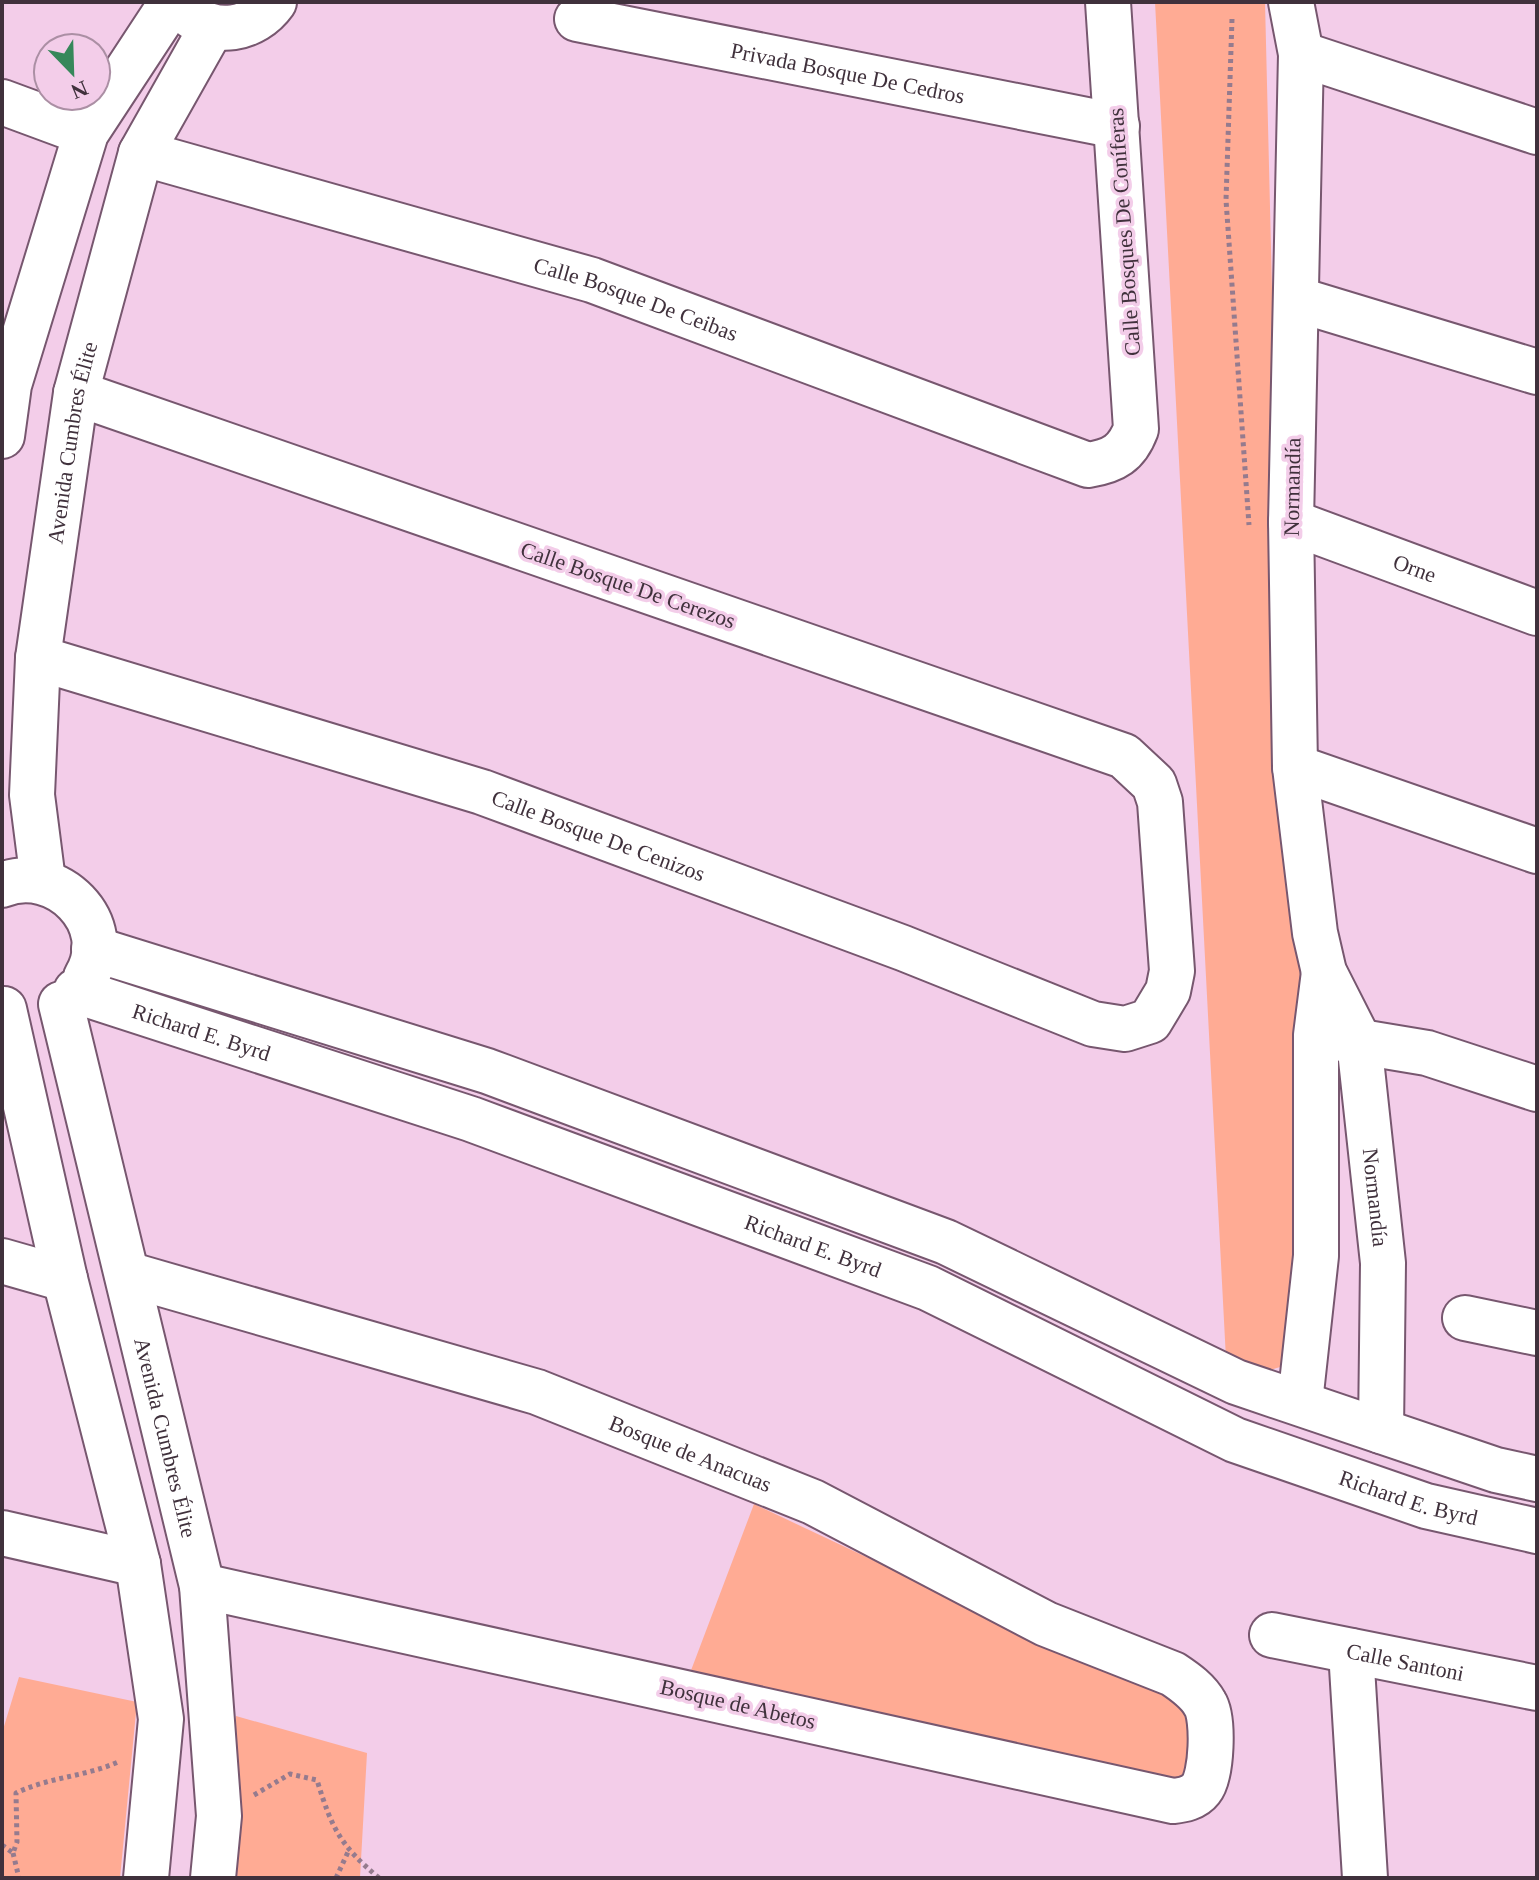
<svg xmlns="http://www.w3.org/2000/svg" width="1539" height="1880" viewBox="0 0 1539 1880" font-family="'Times New Roman',serif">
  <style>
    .green { fill: #ffab94 }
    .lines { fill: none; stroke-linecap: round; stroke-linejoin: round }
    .minor-casing { stroke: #77576f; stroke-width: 48 }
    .path { stroke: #957b8e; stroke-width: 5; stroke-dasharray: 4 4; stroke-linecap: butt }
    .minor { stroke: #fff; stroke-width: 44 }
    .labels { text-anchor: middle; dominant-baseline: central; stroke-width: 7; stroke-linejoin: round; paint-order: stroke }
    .street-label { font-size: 22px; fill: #40313c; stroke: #f3cde9 }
  </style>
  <rect width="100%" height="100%" fill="#f3cde9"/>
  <path class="green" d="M 1155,2 L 1265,2 L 1285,821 L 1300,957 L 1303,1165 L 1287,1365 L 1267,1371 L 1226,1359 Z
    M 754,1504 L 1091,1663 L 1187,1703 L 1191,1767 L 1181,1782 L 687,1681 Z
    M 19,1677 L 137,1702 L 120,1878 L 2,1878 L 2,1733 Z
    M 236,1716 L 367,1753 L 360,1878 L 226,1878 Z"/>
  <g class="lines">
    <defs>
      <g id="minor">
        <path id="s1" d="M 1291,2 L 1301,54 L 1291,522 L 1295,767 L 1315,933 L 1324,972 L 1359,1041 L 1383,1263 L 1381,1431"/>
        <path d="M 187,12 C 214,38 254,30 274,2"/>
        <path id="s2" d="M 577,19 L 1117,126"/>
        <path d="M 1301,54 L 1537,132"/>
        <path d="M 2,102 L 86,133"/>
        <path id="s3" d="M 141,153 L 592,280 L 1088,465 C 1114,461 1127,453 1136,429 L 1108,2"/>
        <path d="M 1296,299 L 1537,372"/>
        <path d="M 2,436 L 9,385 L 86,133 L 172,2"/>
        <path id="s4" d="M 1291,522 L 1537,613"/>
        <path id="s5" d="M 38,658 L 482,792 L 903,948 L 1093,1024 L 1125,1029 L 1150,1021 L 1168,991 L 1172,971 L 1160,802 L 1154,784 L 1124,756 L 76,393"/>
        <path d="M 1295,767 L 1537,851"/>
        <path id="s6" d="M 43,881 L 32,795 L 38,658 L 76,393 L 141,153 L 212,27"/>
        <path d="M 2,885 C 56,863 118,923 86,977"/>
        <path d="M 94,949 L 487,1071 L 946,1242 L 1236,1382 L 1496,1470 L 1537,1479"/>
        <path id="s7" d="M 76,991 L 471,1119 L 928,1288 L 1235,1440 L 1426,1506 L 1537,1531"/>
        <path id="s8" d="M 61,1004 L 202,1586 L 219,1816 L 213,1878"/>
        <path d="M 4,1009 L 65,1279 L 138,1564 L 161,1719 L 146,1878"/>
        <path d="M 1331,1037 L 1427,1053 L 1537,1089"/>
        <path d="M 2,1261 L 65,1279"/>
        <path id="s9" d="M 127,1274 L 537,1392 L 813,1502 L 1046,1624 L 1173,1674 C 1185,1682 1198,1691 1205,1704 C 1214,1718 1212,1776 1201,1789 C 1194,1798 1183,1800 1173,1801 L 202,1586"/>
        <path d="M 1465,1318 L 1537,1333"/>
        <path d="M 1300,1402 L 1316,1256 L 1316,1035 L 1324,972"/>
        <path d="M 2,1533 L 138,1564"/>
        <path id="s10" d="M 1272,1635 L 1537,1688"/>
        <path d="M 1351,1651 L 1365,1878"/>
      </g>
    </defs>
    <use href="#minor" class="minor-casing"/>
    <path class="path" d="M 1232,19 L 1226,200 L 1249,525
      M 254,1795 L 290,1774 L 317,1780 C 332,1829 340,1845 379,1878
      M 2,1845 L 13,1853 L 17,1842 L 16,1793 C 49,1777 84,1777 118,1762
      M 13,1853 L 19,1878
      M 336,1878 L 348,1852"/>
    <use href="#minor" class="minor"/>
  </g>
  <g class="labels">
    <g class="street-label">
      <text stroke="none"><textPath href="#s2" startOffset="276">Privada Bosque De Cedros</textPath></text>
      <text transform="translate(1124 232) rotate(-94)">Calle Bosques De Coníferas</text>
      <text stroke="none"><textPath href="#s3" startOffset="516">Calle Bosque De Ceibas</textPath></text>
      <text stroke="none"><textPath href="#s6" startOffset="442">Avenida Cumbres Élite</textPath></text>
      <text transform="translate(1292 487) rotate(-89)">Normandía</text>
      <text stroke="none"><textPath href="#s4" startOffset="132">Orne</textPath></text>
      <text transform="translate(628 585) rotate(19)">Calle Bosque De Cerezos</text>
      <text stroke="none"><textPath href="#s5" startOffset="588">Calle Bosque De Cenizos</textPath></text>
      <text stroke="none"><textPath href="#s7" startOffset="132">Richard E. Byrd</textPath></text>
      <text stroke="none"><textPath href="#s1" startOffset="1208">Normandía</textPath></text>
      <text stroke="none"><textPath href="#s7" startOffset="780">Richard E. Byrd</textPath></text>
      <text stroke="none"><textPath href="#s8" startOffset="446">Avenida Cumbres Élite</textPath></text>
      <text stroke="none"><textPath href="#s9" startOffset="592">Bosque de Anacuas</textPath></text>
      <text stroke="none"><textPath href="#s7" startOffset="1428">Richard E. Byrd</textPath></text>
      <text stroke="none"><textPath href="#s10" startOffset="136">Calle Santoni</textPath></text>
      <text transform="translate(738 1704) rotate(13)">Bosque de Abetos</text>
    </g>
  </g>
  <rect width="1539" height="1880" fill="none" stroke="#40313c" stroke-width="8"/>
  <g transform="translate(72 72) rotate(157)"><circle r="38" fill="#f3cde9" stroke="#ab8fa4" stroke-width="2"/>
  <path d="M0-6L14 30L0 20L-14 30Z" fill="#36885a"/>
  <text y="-12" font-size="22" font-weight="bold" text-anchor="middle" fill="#40313c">N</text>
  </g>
</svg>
